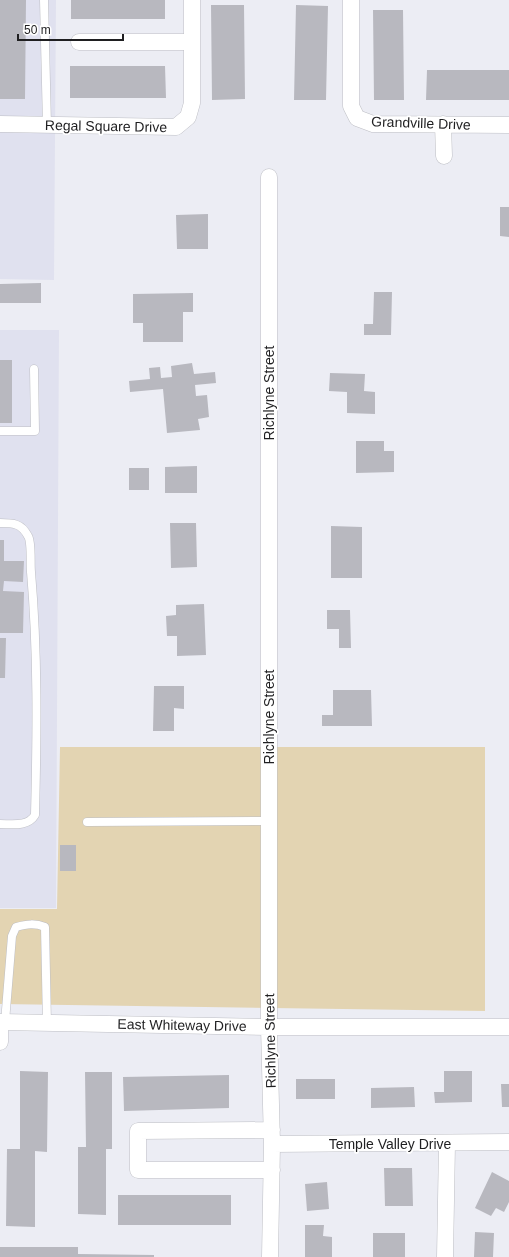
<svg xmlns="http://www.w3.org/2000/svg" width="509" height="1257" viewBox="0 0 509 1257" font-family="Helvetica,sans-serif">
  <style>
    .built { fill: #e0e1ef }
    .green { fill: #e3d4b2 }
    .building { fill: #b8b8bf }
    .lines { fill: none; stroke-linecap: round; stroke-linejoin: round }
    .lane-casing { stroke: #bdbec4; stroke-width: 9 }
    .street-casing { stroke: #bdbec4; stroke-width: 17 }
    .lane { stroke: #fff; stroke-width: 8 }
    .street { stroke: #fff; stroke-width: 16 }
    .labels { text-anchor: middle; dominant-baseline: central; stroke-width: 3.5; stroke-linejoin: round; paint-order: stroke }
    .street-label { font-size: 14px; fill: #1f1f21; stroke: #fff }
  </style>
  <rect width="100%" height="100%" fill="#ecedf4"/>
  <path class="built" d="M 0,0 L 56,0 L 54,280 L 0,279 Z
    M 0,330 L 59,330 L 56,908 L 0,908 Z"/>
  <path class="green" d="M 60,747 L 485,747 L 485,1011 L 0,1004 L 0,909 L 57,909 Z"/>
  <path class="building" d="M 0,0 L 26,0 L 25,99 L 0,99 Z
    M 71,0 L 165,0 L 165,19 L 71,19 Z
    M 211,5 L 244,5 L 245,99 L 212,100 Z
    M 296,5 L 328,6 L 326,100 L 294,100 Z
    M 373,10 L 403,10 L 404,100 L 374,100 Z
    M 70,66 L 165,66 L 166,98 L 70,98 Z
    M 427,70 L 509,70 L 509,100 L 426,100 Z
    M 500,207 L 509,207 L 509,237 L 500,236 Z
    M 208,214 L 208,249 L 177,249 L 176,215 Z
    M 41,283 L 41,303 L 0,303 L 0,284 Z
    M 374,292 L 392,292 L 391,335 L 364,335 L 364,324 L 373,324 Z
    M 193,293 L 193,312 L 183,312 L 183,342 L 143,342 L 143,323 L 133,323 L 133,294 Z
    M 0,360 L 12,360 L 12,423 L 0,423 Z
    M 192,363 L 194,374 L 215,372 L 216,383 L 195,385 L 196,396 L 207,395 L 209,417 L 198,419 L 200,430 L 167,433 L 163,389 L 130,392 L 129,381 L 150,379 L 149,368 L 160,367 L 161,378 L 172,377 L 171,366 Z
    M 330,373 L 365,374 L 364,391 L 375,392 L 375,414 L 347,413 L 347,392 L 329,391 Z
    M 356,441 L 384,441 L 384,451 L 394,451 L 394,472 L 356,473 Z
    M 197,466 L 197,493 L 165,493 L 165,467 Z
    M 129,468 L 149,468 L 149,490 L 129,490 Z
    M 170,523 L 196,523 L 197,567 L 171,568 Z
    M 331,526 L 362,527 L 362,578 L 331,578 Z
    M 0,540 L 4,540 L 4,561 L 24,561 L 23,582 L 4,581 L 3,591 L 24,592 L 23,633 L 0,633 Z
    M 204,604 L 206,655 L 177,656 L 177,636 L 167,636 L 166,616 L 176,615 L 176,605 Z
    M 327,610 L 350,610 L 351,648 L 339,648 L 339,629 L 327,629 Z
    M 0,638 L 6,638 L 5,678 L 0,678 Z
    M 154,686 L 184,686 L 184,709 L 174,708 L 174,731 L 153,731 Z
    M 333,690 L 371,690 L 372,726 L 322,726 L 322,715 L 333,715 Z
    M 60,845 L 76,845 L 76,871 L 60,871 Z
    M 20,1071 L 48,1072 L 47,1152 L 35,1151 L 35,1227 L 6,1226 L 7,1149 L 20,1149 Z
    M 444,1071 L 472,1071 L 472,1102 L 435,1103 L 434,1092 L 444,1092 Z
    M 85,1072 L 112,1072 L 112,1149 L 106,1149 L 106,1215 L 78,1214 L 78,1147 L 86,1147 Z
    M 229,1075 L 229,1108 L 124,1111 L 123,1077 Z
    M 296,1079 L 335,1079 L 335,1099 L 296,1099 Z
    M 501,1084 L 509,1084 L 509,1107 L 502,1107 Z
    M 414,1087 L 415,1107 L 371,1108 L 371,1088 Z
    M 384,1168 L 412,1168 L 413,1206 L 385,1206 Z
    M 492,1172 L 509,1181 L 509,1202 L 504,1212 L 496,1208 L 491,1216 L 475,1208 Z
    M 327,1182 L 329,1209 L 307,1211 L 305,1184 Z
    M 118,1195 L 231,1195 L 231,1225 L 118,1225 Z
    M 305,1225 L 324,1225 L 323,1236 L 332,1237 L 332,1257 L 305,1257 Z
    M 475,1232 L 494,1233 L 493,1257 L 474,1257 Z
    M 373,1233 L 405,1233 L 405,1257 L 373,1257 Z
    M 0,1247 L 78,1247 L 78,1254 L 154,1255 L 154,1257 L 0,1257 Z"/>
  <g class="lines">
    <defs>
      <path id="lane" d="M 44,0 L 47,125
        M 0,431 L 35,431 L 34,369
        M 0,523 C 13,523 21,523 28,536 C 32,542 30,563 31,572 C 38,653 37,734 35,815 C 28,827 12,824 0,824
        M 87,822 L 269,821
        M 5,1022 L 12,936 L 16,927 C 27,924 35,923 45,927 L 47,1023"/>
      <path id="street" d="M 351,0 L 351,106 L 357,118 L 373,124 L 509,125
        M 79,42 L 192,42
        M 0,124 L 176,127 L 188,117 L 192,103 L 192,0
        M 443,124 L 444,156
        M 269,177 L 269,1027 L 272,1144 L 270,1257
        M 0,1022 L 269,1027 L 509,1027
        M 0,1042 L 0,1022
        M 272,1130 L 138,1131 L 138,1170 L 272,1170
        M 272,1144 L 509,1142
        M 445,1257 L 447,1144"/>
    </defs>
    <use href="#lane" class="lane-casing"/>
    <use href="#street" class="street-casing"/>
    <use href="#lane" class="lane"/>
    <use href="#street" class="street"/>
  </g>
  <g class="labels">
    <g class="street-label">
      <text transform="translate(421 123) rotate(2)">Grandville Drive</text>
      <text transform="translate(106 126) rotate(1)">Regal Square Drive</text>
      <text transform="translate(269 393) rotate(-90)">Richlyne Street</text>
      <text transform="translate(269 717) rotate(-90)">Richlyne Street</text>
      <text transform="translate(182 1025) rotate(1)">East Whiteway Drive</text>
      <text transform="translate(270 1041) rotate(-91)">Richlyne Street</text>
      <text x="390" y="1144">Temple Valley Drive</text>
    </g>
  </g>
  <path d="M18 34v6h105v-6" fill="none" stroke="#1f1f21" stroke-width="2"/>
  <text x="24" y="34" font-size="12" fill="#1f1f21" stroke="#ffffff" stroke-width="3" paint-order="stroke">50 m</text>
</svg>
